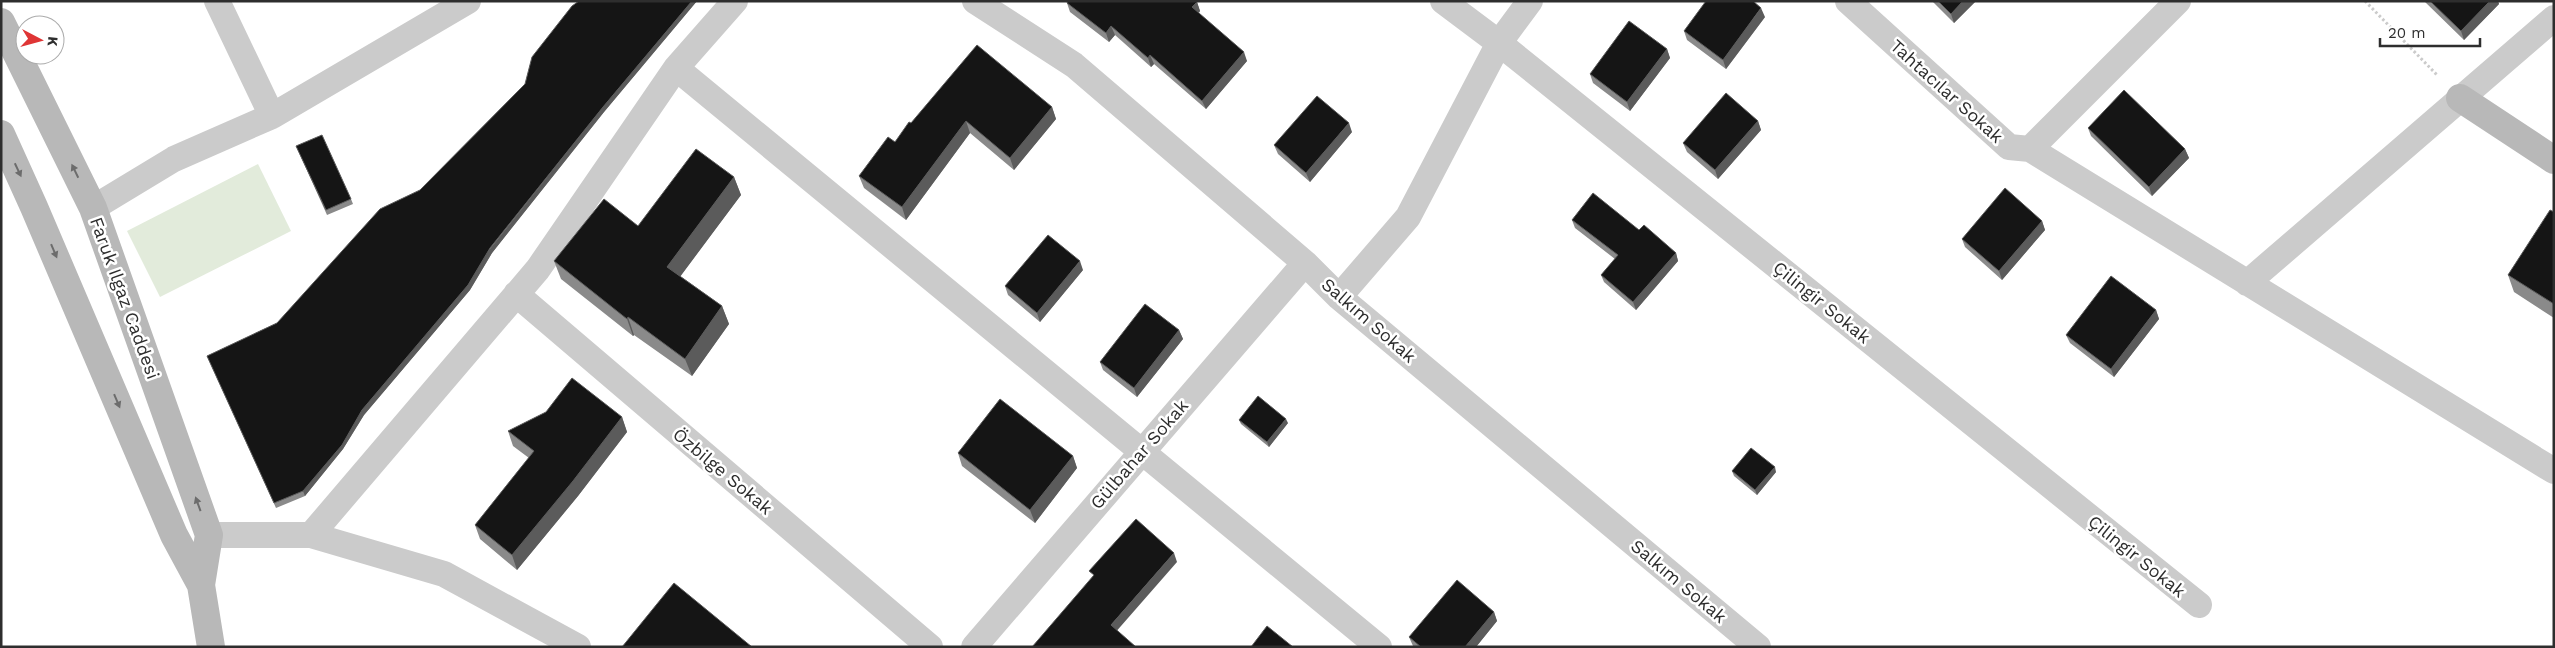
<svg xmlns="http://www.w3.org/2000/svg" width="2555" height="648" viewBox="0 0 2555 648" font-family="'Work Sans',sans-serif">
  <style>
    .park { fill: #e2ebdb }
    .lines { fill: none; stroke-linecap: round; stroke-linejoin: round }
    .path { stroke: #cbcbcb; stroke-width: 3; stroke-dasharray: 2.5 2.5; stroke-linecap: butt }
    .street { stroke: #cbcbcb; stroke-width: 26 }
    .secondary { stroke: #b8b8b8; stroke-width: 28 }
    .wall { fill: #8a8a8a }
    .shaded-wall { fill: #5b5b5b }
    .building { fill: #151515; stroke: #5b5b5b }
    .oneway { fill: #6c6c6c }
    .labels { text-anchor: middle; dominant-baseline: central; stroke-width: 5; stroke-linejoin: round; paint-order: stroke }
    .street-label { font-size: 18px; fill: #2e2e2e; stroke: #fff }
  </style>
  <rect width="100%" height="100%" fill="#fff"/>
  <path class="park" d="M 258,164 L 291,231 L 160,297 L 127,231 Z"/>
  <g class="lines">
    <path class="path" d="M 2365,1 L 2438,76"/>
    <path class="street" d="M 217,1 L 272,116
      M 975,1 L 1074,65 L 1305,263 L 1339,297 L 1758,647
      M 1443,1 L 1499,43 L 2199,605
      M 1848,1 L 2009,147 L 2030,149 L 2178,1
      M 676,68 L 1379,647
      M 2030,149 L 2554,471
      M 93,208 L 174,159 L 272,116 L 468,1
      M 2247,283 L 2554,18
      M 516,294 L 930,647
      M 1339,297 L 1408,217 L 1499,43 L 1530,1
      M 209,535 L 311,535 L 444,574 L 578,647
      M 311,535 L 538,269 L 676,68 L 735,1
      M 974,647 L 1305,263"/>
    <path class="secondary" d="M 1,22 L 93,208 L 209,535 L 201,585 L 211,647
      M 2460,98 L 2554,160
      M 1,134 L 34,207 L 174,535 L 201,585"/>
  </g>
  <path class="wall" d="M 579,1 L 697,1 L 604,112 L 492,253 L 470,290 L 364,415 L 343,449 L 305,496 L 276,508 L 207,356 L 277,323 L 420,190 L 525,84 Z
    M 1932,1 L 1976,1 L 1954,23 Z
    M 2424,1 L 2498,1 L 2499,4 L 2464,40 Z
    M 1197,2 L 1200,11 L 1199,13 L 1247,61 L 1206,109 L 1154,64 L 1151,67 L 1115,35 L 1109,42 L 1070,12 L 1067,3 Z
    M 1765,17 L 1726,69 L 1687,40 L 1684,31 Z
    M 1667,49 L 1670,58 L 1630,111 L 1593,83 L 1590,74 Z
    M 1052,107 L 1056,119 L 1014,170 L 970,133 L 906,220 L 864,188 L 859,176 L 895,142 L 911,123 Z
    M 1758,121 L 1761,130 L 1718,179 L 1687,152 L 1683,143 Z
    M 2088,128 L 2185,149 L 2189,158 L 2152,196 L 2091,136 Z
    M 1352,132 L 1310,182 L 1278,154 L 1274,145 Z
    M 296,146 L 351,199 L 353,204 L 327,215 Z
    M 734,177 L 741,195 L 680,276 L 722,306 L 729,324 L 692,376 L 634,335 L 633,336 L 561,279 L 554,261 L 638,226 Z
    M 2554,212 L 2554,318 L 2514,292 L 2508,275 Z
    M 1572,220 L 1639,230 L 1676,253 L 1678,261 L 1636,310 L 1604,282 L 1601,275 L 1615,259 L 1575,228 Z
    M 2042,221 L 2045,230 L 2002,280 L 1965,247 L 1962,239 Z
    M 1083,270 L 1040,322 L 1008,295 L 1005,286 Z
    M 2156,310 L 2159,319 L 2114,377 L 2070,343 L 2066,335 Z
    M 1179,330 L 1183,339 L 1137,397 L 1103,370 L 1100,362 Z
    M 622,417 L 627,432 L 578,496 L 517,570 L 480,539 L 475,525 L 529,458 L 513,446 L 508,431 Z
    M 1239,420 L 1288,423 L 1269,447 L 1241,424 Z
    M 958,453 L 1073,456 L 1077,468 L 1035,523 L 962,466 Z
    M 1732,471 L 1776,472 L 1757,495 L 1734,476 Z
    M 1494,612 L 1497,621 L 1476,647 L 1414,647 L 1413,646 L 1409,637 Z"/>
  <path class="shaded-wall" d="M 692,1 L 697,1 L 604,112 L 492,253 L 470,290 L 364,415 L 343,449 L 305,496 L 303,491 L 362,410 L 603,107 Z
    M 1963,1 L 1976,1 L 1954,23 L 1951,14 Z
    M 2490,1 L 2498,1 L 2499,4 L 2464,40 L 2461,31 Z
    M 1197,2 L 1200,11 L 1196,16 L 1192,7 Z
    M 1761,8 L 1765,17 L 1726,69 L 1723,60 Z
    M 1111,26 L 1115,35 L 1109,42 L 1106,33 Z
    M 1667,49 L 1670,58 L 1630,111 L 1627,102 Z
    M 1244,52 L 1247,61 L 1206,109 L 1202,101 Z
    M 1150,55 L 1154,64 L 1151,67 L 1148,58 Z
    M 1052,107 L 1056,119 L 1014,170 L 1010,158 Z
    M 966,121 L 970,133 L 906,220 L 902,207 Z
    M 1758,121 L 1761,130 L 1718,179 L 1715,170 Z
    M 1349,123 L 1352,132 L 1310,182 L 1306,173 Z
    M 2185,149 L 2189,158 L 2152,196 L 2149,187 Z
    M 734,177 L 741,195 L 674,285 L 667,267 Z
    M 2042,221 L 2045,230 L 2002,280 L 1999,271 Z
    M 1676,253 L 1678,261 L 1636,310 L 1633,302 Z
    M 1080,261 L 1083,270 L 1040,322 L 1037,313 Z
    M 722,306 L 729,324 L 692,376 L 685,359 Z
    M 2156,310 L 2159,319 L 2114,377 L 2111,369 Z
    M 628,317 L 634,335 L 633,336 L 627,319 Z
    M 1179,330 L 1183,339 L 1137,397 L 1134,388 Z
    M 622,417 L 627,432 L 578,496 L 517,570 L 512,555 Z
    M 1286,419 L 1288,423 L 1269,447 L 1267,442 Z
    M 1073,456 L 1077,468 L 1035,523 L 1030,510 Z
    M 1775,467 L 1776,472 L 1757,495 L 1755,490 Z
    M 1174,553 L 1177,562 L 1114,634 L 1111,625 Z
    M 1494,612 L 1497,621 L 1476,647 L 1465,647 Z"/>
  <path class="building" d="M 579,1 L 692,1 L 603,107 L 490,248 L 468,285 L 362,410 L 342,445 L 303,491 L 274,503 L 207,356 L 277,323 L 380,209 L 420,190 L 525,84 L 532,57 L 572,6 Z
    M 1068,1 L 1195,1 L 1197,2 L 1192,7 L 1244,52 L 1202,101 L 1150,55 L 1148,58 L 1111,26 L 1106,33 L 1067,3 Z
    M 1706,1 L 1753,1 L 1761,8 L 1723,60 L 1684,31 Z
    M 1938,1 L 1963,1 L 1951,14 Z
    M 2430,1 L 2490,1 L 2461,31 Z
    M 1629,21 L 1667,49 L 1627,102 L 1590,74 Z
    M 977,45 L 1052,107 L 1010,158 L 966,121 L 902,207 L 859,176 L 888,137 L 895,142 L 909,122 L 911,123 Z
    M 2124,90 L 2185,149 L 2149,187 L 2088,128 Z
    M 1726,93 L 1758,121 L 1715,170 L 1683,143 Z
    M 1317,96 L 1349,123 L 1306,173 L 1274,145 Z
    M 322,135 L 351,199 L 326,210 L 296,146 Z
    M 696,149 L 734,177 L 667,267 L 722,306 L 685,359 L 628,317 L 627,319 L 554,261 L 604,199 L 638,226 Z
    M 2005,188 L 2042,221 L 1999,271 L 1962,239 Z
    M 1593,193 L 1639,230 L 1644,225 L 1676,253 L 1633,302 L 1601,275 L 1618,255 L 1572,220 Z
    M 2550,210 L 2554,212 L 2554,304 L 2508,275 Z
    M 1048,235 L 1080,261 L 1037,313 L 1005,286 Z
    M 2111,276 L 2156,310 L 2111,369 L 2066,335 Z
    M 1145,304 L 1179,330 L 1134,388 L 1100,362 Z
    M 572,378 L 622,417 L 573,481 L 512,555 L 475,525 L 534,451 L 508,431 L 546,412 Z
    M 1258,396 L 1286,419 L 1267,442 L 1239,420 Z
    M 1000,399 L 1073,456 L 1030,510 L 958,453 Z
    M 1751,448 L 1775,467 L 1755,490 L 1732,471 Z
    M 1136,519 L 1174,553 L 1111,625 L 1136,647 L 1032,647 L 1094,575 L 1089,571 Z
    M 1457,580 L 1494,612 L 1465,647 L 1421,647 L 1409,637 Z
    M 674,583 L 752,647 L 622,647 Z
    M 1267,626 L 1293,647 L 1251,647 Z"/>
  <defs><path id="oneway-solid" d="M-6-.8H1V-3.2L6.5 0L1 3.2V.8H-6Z" transform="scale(1.25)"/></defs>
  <g class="oneway">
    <use href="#oneway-solid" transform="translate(18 170) rotate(65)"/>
    <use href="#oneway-solid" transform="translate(75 171) rotate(-116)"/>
    <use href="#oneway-solid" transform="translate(54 251) rotate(67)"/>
    <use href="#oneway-solid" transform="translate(117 401) rotate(67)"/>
    <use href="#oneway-solid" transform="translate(198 504) rotate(-110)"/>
  </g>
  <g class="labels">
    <g class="street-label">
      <text transform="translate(1947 91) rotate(42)">Tahtacılar Sokak</text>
      <text transform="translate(125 298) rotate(70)">Faruk Ilgaz Caddesi</text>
      <text transform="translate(1822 302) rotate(39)">Çilingir Sokak</text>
      <text transform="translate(1369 320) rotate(41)">Salkım Sokak</text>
      <text transform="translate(1139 454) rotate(-49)">Gülbahar Sokak</text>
      <text transform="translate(723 471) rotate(40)">Özbilge Sokak</text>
      <text transform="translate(2137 556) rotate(39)">Çilingir Sokak</text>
      <text transform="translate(1679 581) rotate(40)">Salkım Sokak</text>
    </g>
  </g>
  <rect width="2555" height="648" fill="none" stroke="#2e2e2e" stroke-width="5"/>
  <g transform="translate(40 40) rotate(96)"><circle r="24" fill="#ffffff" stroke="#ababab"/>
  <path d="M0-4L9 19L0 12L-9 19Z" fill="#df3535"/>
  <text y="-8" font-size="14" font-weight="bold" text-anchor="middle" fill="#2e2e2e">K</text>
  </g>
  <path d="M2380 38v8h100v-8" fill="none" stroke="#2e2e2e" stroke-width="2.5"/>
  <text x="2388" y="38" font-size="15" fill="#2e2e2e" stroke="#ffffff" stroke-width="4" paint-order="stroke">20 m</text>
</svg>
